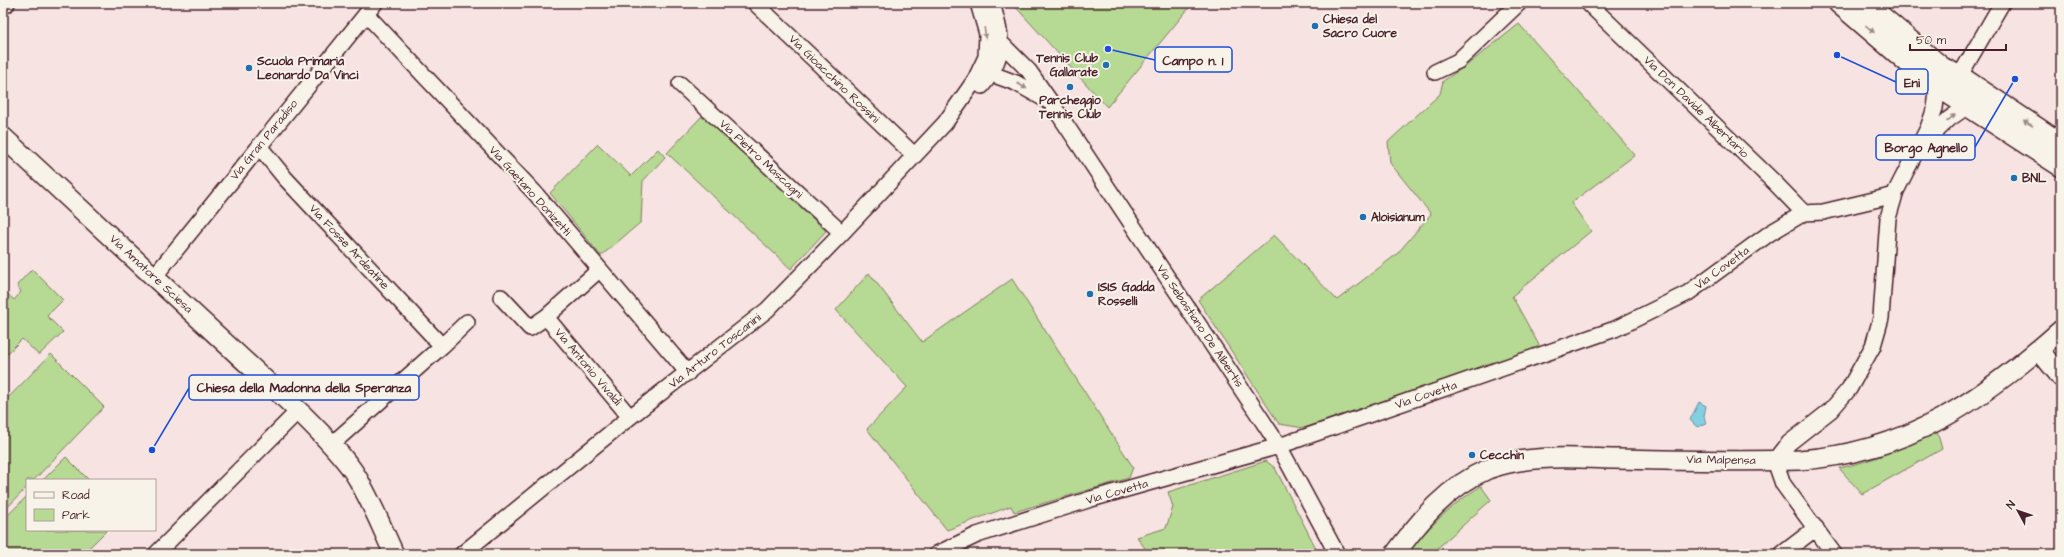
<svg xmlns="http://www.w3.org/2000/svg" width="2064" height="557" viewBox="0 0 2064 557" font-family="'Architects Daughter',sans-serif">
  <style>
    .green { fill: #b6d993; stroke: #807c5f }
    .water { fill: #83d0e3; stroke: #6c8999 }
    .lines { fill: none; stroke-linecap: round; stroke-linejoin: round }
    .minor-casing { stroke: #4a1f2b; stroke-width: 18 }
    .tertiary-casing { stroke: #4a1f2b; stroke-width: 22 }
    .primary-casing { stroke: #4a1f2b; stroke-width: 25 }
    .minor { stroke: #f7f3e8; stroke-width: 15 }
    .tertiary { stroke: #f7f3e8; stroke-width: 19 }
    .primary { stroke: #f7f3e8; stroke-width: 22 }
    .oneway { fill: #a0898a }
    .poi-dot { fill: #1f6fb2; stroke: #f7f3e8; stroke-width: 1.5 }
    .labels { text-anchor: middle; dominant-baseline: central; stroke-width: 4; stroke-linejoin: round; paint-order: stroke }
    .poi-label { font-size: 12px; font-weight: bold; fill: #4a1f2b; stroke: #f7f3e8; text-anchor: start }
    .street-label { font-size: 12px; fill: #4a1f2b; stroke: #f7f3e8 }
    .leader { fill: none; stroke: #1d4ed8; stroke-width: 1.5 }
    .callout-dot { fill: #1d4ed8; stroke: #f7f3e8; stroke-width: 1.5 }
    .callout { fill: #f7f3e8; stroke: #1d4ed8; stroke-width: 1.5 }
    .callout-label { font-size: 13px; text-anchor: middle; font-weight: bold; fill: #4a1f2b }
  </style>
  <rect width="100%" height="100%" fill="#f6e3e2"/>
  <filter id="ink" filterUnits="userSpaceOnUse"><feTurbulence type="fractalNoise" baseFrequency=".025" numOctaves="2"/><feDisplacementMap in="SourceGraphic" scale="8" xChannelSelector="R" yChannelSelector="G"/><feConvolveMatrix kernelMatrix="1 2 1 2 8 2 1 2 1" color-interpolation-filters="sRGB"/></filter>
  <g filter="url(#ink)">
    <path class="green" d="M 1012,3 L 1193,3 L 1107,107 Z
      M 1519,24 L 1635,155 L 1571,203 L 1591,231 L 1512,296 L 1540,347 L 1304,428 L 1279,424 L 1198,300 L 1274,235 L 1337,300 L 1397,254 L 1431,214 L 1390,163 L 1388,142 L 1440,94 L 1443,81 L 1467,65 Z
      M 701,117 L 708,119 L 826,231 L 791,269 L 667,153 Z
      M 598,144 L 631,176 L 658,149 L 665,157 L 643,181 L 641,222 L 601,256 L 550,193 Z
      M 32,269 L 63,300 L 47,316 L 63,332 L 39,355 L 22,339 L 3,358 L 3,290 L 14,300 L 21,292 L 17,285 Z
      M 869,273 L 922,342 L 1012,279 L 1133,467 L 1129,478 L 1014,512 L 1011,506 L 947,530 L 867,429 L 907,387 L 836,310 Z
      M 51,354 L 104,407 L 34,480 L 27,480 L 27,487 L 3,512 L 3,403 Z
      M 1937,431 L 1942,449 L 1862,494 L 1839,468 C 1874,461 1904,447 1937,431 Z
      M 66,457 L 89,480 L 43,480 Z
      M 1266,461 L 1275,468 L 1319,554 L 1149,554 L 1137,537 L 1166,528 L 1173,507 L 1168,492 Z
      M 1481,486 L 1491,500 L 1431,554 L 1407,554 C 1428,527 1452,504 1481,486 Z
      M 27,496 L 27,530 L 107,530 L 83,554 L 3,554 L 3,520 Z"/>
    <path class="water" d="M 1699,402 L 1706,406 L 1704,416 L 1706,424 L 1697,427 L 1690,420 Z"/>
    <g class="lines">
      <defs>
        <path id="minor" d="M 755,3 L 914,155
          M 1588,3 L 1774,182 L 1804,213
          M 366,14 L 535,193 L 688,373
          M 1002,44 L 1029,71 L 1052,104 L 1260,417 L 1279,446 L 1337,554
          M 981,70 L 1016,83 L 1048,101
          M 1435,72 L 1458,61 L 1519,3
          M 1959,77 L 2002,3
          M 680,84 L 842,233
          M 982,86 C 1007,54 1002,39 992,3
          M 1924,143 L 1949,119 L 1969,105
          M 259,146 L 285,178 L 442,346 L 332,444
          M 599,270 L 546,317 L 630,417
          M 154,277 L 375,3
          M 501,297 L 530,328 L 546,317
          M 442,346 L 467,322
          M 156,554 L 298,411
          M 462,554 L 630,417 L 767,310 L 842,233 L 945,123 L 975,80 L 986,57 L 987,34 L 978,3
          M 937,554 L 977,535 L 1091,499 L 1279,446 L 1615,329 L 1688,293 L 1770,233 L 1804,213 L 1823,212 L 1895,195
          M 1782,554 L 1816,528
          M 1834,554 L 1783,484 L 1775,461 L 1789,443 L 1831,410 L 1849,389 L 1873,346 L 1881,318 L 1888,218 L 1896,191 L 1928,128 L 1935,108 L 1938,85"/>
        <path id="tertiary" d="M 3,4 L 5,3
          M 3,137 L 304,416 C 321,433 339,451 353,471 C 370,497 381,526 394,554
          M 2039,350 L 2061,377
          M 1395,554 C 1420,520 1448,486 1488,469 C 1527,454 1574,458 1615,459 C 1676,460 1738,462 1799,460 C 1908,453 1982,400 2061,330"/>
        <path id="primary" d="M 1840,3 L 1931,81 L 2061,165
          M 1864,3 L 1941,68 L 1959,77 L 2061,145"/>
      </defs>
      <use href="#minor" class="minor-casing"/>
      <use href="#tertiary" class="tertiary-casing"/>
      <use href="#primary" class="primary-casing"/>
      <use href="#minor" class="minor"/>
      <use href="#tertiary" class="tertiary"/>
      <use href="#primary" class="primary"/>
    </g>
    <defs><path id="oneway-solid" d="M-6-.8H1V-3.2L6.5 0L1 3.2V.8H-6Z"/></defs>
    <g class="oneway">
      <use href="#oneway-solid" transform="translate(1870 29) rotate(40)"/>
      <use href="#oneway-solid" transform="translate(985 33) rotate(82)"/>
      <use href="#oneway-solid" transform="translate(1022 86) rotate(30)"/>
      <use href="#oneway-solid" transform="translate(1951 118) rotate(-40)"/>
      <use href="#oneway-solid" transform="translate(2028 123) rotate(-147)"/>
    </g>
  </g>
  <g class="poi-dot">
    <circle cx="1315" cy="26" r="4"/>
    <circle cx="1106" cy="65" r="4"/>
    <circle cx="249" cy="68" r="4"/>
    <circle cx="1070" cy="87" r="4"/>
    <circle cx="2014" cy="178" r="4"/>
    <circle cx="1363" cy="217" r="4"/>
    <circle cx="1090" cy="294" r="4"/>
    <circle cx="1472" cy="455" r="4"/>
  </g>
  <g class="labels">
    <g class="poi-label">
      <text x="1323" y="19">Chiesa del<tspan x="1323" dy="14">Sacro Cuore</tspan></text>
      <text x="1098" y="58" text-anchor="end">Tennis Club<tspan x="1098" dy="14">Gallarate</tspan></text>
      <text x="257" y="61">Scuola Primaria<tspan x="257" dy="14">Leonardo Da Vinci</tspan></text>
      <text x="1070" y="100" text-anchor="middle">Parcheggio<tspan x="1070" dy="14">Tennis Club</tspan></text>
      <text x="2022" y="178">BNL</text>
      <text x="1371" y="217">Aloisianum</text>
      <text x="1098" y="287">ISIS Gadda<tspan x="1098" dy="14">Rosselli</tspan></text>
      <text x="1480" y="455">Cecchin</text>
    </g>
    <g class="street-label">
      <text transform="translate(834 79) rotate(44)">Via Gioacchino Rossini</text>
      <text transform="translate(1696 107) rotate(44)">Via Don Davide Albertario</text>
      <text transform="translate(264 140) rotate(-51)">Via Gran Paradiso</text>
      <text transform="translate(761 159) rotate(43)">Via Pietro Mascagni</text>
      <text transform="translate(530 191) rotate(48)">Via Gaetano Donizetti</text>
      <text transform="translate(349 247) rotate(47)">Via Fosse Ardeatine</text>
      <text transform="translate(1722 268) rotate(-36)">Via Covetta</text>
      <text transform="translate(151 274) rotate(43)">Via Amatore Sciesa</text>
      <text transform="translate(1200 326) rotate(56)">Via Sebastiano De Albertis</text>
      <text transform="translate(715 351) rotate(-38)">Via Arturo Toscanini</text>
      <text transform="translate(588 367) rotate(50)">Via Antonio Vivaldi</text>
      <text transform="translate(1426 395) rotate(-19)">Via Covetta</text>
      <text transform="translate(1721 460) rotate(1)">Via Malpensa</text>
      <text transform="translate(1117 492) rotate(-16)">Via Covetta</text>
    </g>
  </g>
  <path class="leader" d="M1108 49L1155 60M1837 55L1896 82M2015 79L1975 147M152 450L189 388"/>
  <g class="callout-dot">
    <circle cx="1108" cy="49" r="4"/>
    <circle cx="1837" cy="55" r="4"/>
    <circle cx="2015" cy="79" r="4"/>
    <circle cx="152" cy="450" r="4"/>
  </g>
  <g class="callout">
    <rect x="1155" y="47" width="77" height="25" rx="4"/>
    <rect x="1896" y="69" width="32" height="25" rx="4"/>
    <rect x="1876" y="135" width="99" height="25" rx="4"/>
    <rect x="189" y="375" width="230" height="25" rx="4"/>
  </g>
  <g class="callout-label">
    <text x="1193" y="65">Campo n. 1</text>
    <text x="1912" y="87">Eni</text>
    <text x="1926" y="152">Borgo Agnello</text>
    <text x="304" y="392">Chiesa della Madonna della Speranza</text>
  </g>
  <rect width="2064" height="557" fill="none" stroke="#f7f3e8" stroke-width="16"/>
  <rect x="8" y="8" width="2048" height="541" fill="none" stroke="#4a1f2b" stroke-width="1.5" filter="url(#ink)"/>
  <rect x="26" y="479" width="130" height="52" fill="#f7f3e8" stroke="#b29e9c"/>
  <rect x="34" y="492" width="20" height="6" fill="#f7f3e8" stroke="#b29e9c"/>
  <text x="62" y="499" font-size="12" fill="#4a1f2b">Road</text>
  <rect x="34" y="509" width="20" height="12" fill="#b6d993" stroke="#b29e9c"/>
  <text x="62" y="519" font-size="12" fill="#4a1f2b">Park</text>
  <g transform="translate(2018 511) rotate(310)" stroke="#f7f3e8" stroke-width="3" paint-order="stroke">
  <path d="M0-3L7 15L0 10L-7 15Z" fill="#4a1f2b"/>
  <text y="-6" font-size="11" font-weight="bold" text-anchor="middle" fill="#4a1f2b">N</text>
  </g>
  <path d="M1910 44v6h96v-6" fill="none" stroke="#4a1f2b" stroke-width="2"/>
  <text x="1916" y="44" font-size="12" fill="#4a1f2b" stroke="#f7f3e8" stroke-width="3" paint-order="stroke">50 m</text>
</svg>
